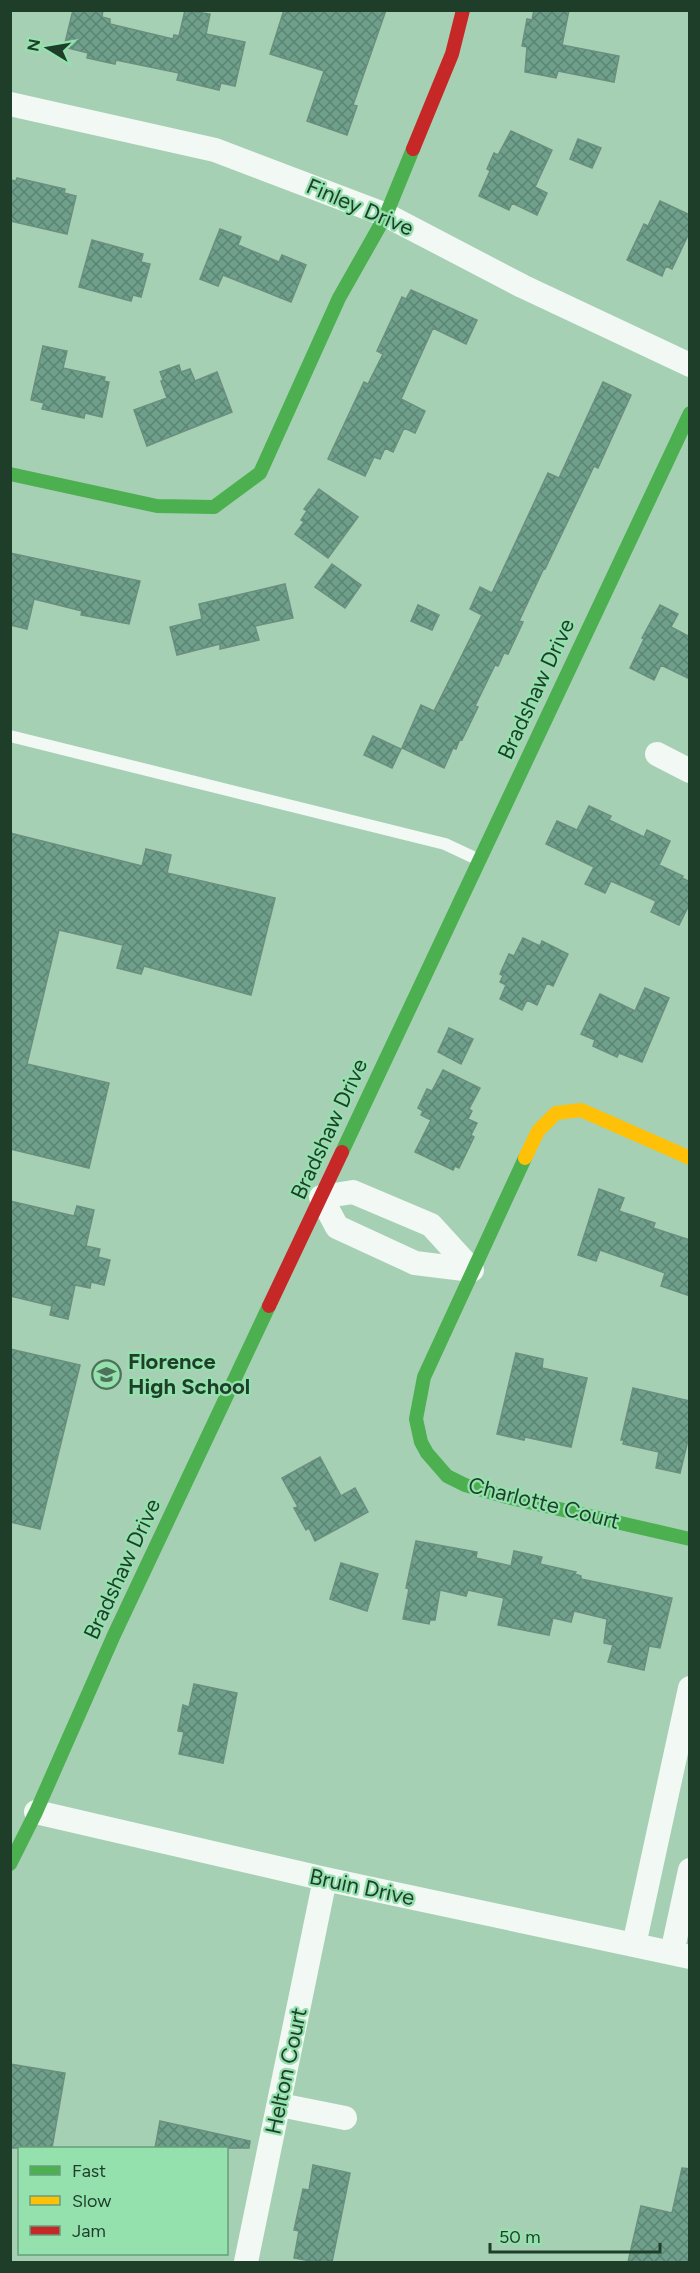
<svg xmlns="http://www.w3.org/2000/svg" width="700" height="2273" viewBox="0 0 700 2273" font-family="Figtree,sans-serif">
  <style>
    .building { fill: url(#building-cross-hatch); stroke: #6b8e7e; stroke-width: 1.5 }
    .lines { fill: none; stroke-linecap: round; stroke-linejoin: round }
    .lane { stroke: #f2f8f4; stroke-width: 12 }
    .street { stroke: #f2f8f4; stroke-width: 24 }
    .fast { stroke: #4caf50; stroke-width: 14 }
    .slow { stroke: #ffc107; stroke-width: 14 }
    .jam { stroke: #c62828; stroke-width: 14 }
    .labels { text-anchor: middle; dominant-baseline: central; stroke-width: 4.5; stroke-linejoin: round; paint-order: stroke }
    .street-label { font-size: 22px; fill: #1e3e2a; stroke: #94e1ad }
    .poi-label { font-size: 22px; font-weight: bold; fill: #1e3e2a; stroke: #94e1ad; text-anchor: start }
  </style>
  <defs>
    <pattern id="building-cross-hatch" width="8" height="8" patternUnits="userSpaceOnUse" patternTransform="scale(1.5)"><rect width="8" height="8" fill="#6fa08c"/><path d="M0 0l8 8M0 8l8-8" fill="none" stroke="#5b8473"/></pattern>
  </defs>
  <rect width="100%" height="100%" fill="#a6d0b3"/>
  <path class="building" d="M 73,10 L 103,10 L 102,17 L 110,19 L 110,24 L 173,39 L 174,35 L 179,36 L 185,10 L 210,14 L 206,34 L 245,42 L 235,86 L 221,83 L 219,90 L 177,80 L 179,73 L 116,60 L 115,64 L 87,58 L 88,53 L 64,47 Z
    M 284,10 L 386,10 L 353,105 L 357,106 L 347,135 L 307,121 L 324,71 L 270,54 Z
    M 534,10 L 569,10 L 562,45 L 619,56 L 614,82 L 558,71 L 556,78 L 525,72 L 527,47 L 522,46 L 527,19 L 532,20 Z
    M 511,131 L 552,150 L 535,187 L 547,193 L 537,215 L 512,203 L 509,210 L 479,196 L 490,171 L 487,169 L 494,153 L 498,155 Z
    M 578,139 L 601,148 L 592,168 L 570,159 Z
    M 17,178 L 65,189 L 64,193 L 76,196 L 67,234 L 10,221 L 10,180 L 16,181 Z
    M 660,201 L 690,215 L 690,231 L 672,269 L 666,266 L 662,276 L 627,260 L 644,224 L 648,226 Z
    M 220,229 L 241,237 L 238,245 L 279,262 L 282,255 L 306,265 L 291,302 L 223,275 L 218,286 L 200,279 Z
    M 92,240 L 143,254 L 141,262 L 150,264 L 141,297 L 133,295 L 131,301 L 79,287 Z
    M 411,290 L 477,320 L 466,344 L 433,328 L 401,399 L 425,411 L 415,433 L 404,428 L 393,452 L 385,448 L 380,459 L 374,457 L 365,476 L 328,459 L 364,382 L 368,384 L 383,354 L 377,351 L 402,297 L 406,299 Z
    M 43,346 L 67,351 L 63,368 L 105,377 L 104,381 L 109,382 L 102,417 L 85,413 L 84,418 L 42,409 L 44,403 L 31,400 Z
    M 179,365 L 181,372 L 190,369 L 195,381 L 217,372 L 232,412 L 147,446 L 134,410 L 167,398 L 161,381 L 163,380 L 160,372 Z
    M 603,382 L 631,395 L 598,468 L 594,466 L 545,569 L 544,568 L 519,621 L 523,622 L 508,654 L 504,653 L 498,666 L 495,665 L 475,706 L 478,707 L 462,740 L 460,739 L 456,749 L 453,748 L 444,768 L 402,748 L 421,705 L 434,711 L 482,615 L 470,609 L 480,587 L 492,593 L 548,473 L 559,478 Z
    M 319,489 L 358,517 L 328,558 L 295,534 L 304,522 L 301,520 L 307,511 L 304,509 Z
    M 10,553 L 140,581 L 129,624 L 81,615 L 82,611 L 34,599 L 27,629 L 10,625 Z
    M 332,564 L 361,585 L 345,608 L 315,587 Z
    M 285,584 L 293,618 L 255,626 L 259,640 L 220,649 L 220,644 L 177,655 L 170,627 L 202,619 L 199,604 Z
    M 418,605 L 439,615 L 432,630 L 411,621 Z
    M 660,605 L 678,614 L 671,627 L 690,637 L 690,679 L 661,665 L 654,680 L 630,668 L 644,639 L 642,638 Z
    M 373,736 L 401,749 L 392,768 L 364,755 Z
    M 589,806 L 611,816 L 609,820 L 644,837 L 647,830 L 670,841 L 659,865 L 683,876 L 682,878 L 690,882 L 690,903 L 679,925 L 651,912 L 656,901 L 611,881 L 605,893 L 585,884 L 594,867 L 546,844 L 557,821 L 577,830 Z
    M 10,833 L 142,866 L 146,849 L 171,855 L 167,873 L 275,898 L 251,995 L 144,966 L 141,974 L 117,968 L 123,945 L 59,930 L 27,1064 L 109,1083 L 89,1168 L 10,1149 Z
    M 523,938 L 540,946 L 542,941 L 568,954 L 553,986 L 547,983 L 537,1005 L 527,1000 L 522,1010 L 500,999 L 506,985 L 500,982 L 503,976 L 500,974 L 509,954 L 514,956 Z
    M 645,988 L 669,998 L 642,1062 L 619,1053 L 617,1057 L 593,1046 L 595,1040 L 581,1034 L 600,994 L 635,1011 Z
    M 449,1028 L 473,1039 L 461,1064 L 438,1052 Z
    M 443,1070 L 480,1088 L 469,1109 L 472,1111 L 468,1119 L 477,1123 L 471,1135 L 474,1137 L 459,1168 L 455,1166 L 453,1170 L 415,1152 L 431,1120 L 421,1115 L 423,1111 L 418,1108 L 427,1089 L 432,1091 Z
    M 599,1189 L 624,1198 L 619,1211 L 655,1223 L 653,1228 L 690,1240 L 690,1296 L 661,1286 L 665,1273 L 600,1250 L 596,1261 L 578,1255 Z
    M 10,1201 L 74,1216 L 77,1206 L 94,1210 L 86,1246 L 100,1249 L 98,1257 L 110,1260 L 104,1285 L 91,1282 L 90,1288 L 75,1285 L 68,1319 L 50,1315 L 52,1306 L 10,1296 Z
    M 10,1349 L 80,1365 L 40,1529 L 10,1522 Z
    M 516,1353 L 543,1359 L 542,1368 L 587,1378 L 571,1447 L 525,1437 L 524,1440 L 497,1434 Z
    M 633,1388 L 690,1401 L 690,1432 L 680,1473 L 656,1468 L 659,1452 L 623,1444 L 624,1440 L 621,1440 Z
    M 320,1457 L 341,1496 L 355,1488 L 368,1512 L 315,1541 L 309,1528 L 306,1530 L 294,1508 L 298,1507 L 282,1478 Z
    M 416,1541 L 477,1552 L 476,1558 L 511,1566 L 514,1551 L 542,1557 L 540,1564 L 576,1572 L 575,1574 L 581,1576 L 581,1579 L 672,1598 L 660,1648 L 649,1646 L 644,1670 L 608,1662 L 613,1645 L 604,1643 L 607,1619 L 574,1611 L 571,1622 L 553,1618 L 549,1635 L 498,1625 L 504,1598 L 468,1590 L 466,1596 L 440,1590 L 435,1620 L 430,1620 L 429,1624 L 403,1619 L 409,1589 L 406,1588 Z
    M 341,1563 L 378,1574 L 367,1611 L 330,1599 Z
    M 194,1684 L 237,1693 L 223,1763 L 179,1754 L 184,1732 L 178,1731 L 183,1705 L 189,1707 Z
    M 10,2064 L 65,2073 L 52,2148 L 10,2148 Z
    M 160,2121 L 250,2141 L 249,2148 L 155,2148 Z
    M 313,2165 L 350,2173 L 332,2262 L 316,2262 L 294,2258 L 299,2231 L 294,2230 L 303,2189 L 309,2190 Z
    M 682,2168 L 690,2169 L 690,2262 L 628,2262 L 641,2206 L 672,2213 Z"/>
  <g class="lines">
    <path class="lane" d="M 10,736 L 445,844 L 477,859"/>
    <path class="street" d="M 10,104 L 215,150 L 386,215 L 522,286 L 690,365
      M 657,754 L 690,771
      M 353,1192 L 431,1225 L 472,1270 L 415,1263 L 337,1227 L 321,1197 Z
      M 36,1812 L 325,1879 L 690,1957
      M 634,1945 L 690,1688
      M 672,1953 L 690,1870
      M 280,2105 L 345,2118
      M 246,2262 L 325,1879"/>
    <path class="fast" d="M 10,474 L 157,506 L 214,507 L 260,473 L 339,298 L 386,215 L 413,149
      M 342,1152 L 690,413
      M 525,1158 L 424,1377 L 416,1419 L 421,1442 L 427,1453 L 447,1476 L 465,1485 L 507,1497 L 690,1539
      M 10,1864 L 36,1812 L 114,1635 L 269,1306"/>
    <path class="slow" d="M 525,1158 L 538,1131 L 556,1113 L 581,1110 L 690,1158"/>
    <path class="jam" d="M 413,149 L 452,54 L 463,10
      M 269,1306 L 342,1152"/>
  </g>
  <defs>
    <symbol id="school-ring" viewBox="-11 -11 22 22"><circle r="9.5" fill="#94e1ad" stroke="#4e715a" stroke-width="1.5"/><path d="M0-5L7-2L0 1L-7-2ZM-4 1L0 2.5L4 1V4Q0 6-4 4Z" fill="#4e715a"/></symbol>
  </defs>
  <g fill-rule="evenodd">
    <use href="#school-ring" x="90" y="1358" width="33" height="33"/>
  </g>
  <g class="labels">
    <g class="street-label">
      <text transform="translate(360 207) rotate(23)">Finley Drive</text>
      <text transform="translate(536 689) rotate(-65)">Bradshaw Drive</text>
      <text transform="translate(329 1129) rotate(-65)">Bradshaw Drive</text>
      <text transform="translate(544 1503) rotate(14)">Charlotte Court</text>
      <text transform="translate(122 1569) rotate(-65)">Bradshaw Drive</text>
      <text transform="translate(362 1887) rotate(12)">Bruin Drive</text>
      <text transform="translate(286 2071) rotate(-78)">Helton Court</text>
    </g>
    <g class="poi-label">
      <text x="128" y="1361">Florence<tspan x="128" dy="25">High School</tspan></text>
    </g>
  </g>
  <rect width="700" height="2273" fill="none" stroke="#1e3e2a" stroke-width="24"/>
  <rect x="18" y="2147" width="210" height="108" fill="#94e1ad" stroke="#65a079" stroke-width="1.5"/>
  <rect x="30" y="2166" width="30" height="9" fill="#4caf50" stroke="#65a079" stroke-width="1.5"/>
  <text x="72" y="2177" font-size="18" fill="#1e3e2a">Fast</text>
  <rect x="30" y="2196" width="30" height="9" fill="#ffc107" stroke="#65a079" stroke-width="1.5"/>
  <text x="72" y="2207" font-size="18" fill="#1e3e2a">Slow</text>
  <rect x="30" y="2226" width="30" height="9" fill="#c62828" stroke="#65a079" stroke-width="1.5"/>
  <text x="72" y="2237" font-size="18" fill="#1e3e2a">Jam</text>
  <g transform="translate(48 48) rotate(281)" stroke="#94e1ad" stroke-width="4.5" paint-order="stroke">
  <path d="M0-4.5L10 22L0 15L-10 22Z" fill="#1e3e2a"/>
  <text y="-9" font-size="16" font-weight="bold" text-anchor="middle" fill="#1e3e2a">N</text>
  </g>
  <path d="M490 2243v9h170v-9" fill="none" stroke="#1e3e2a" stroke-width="3"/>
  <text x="499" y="2243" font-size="18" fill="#1e3e2a" stroke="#94e1ad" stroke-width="4.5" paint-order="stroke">50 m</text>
</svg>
